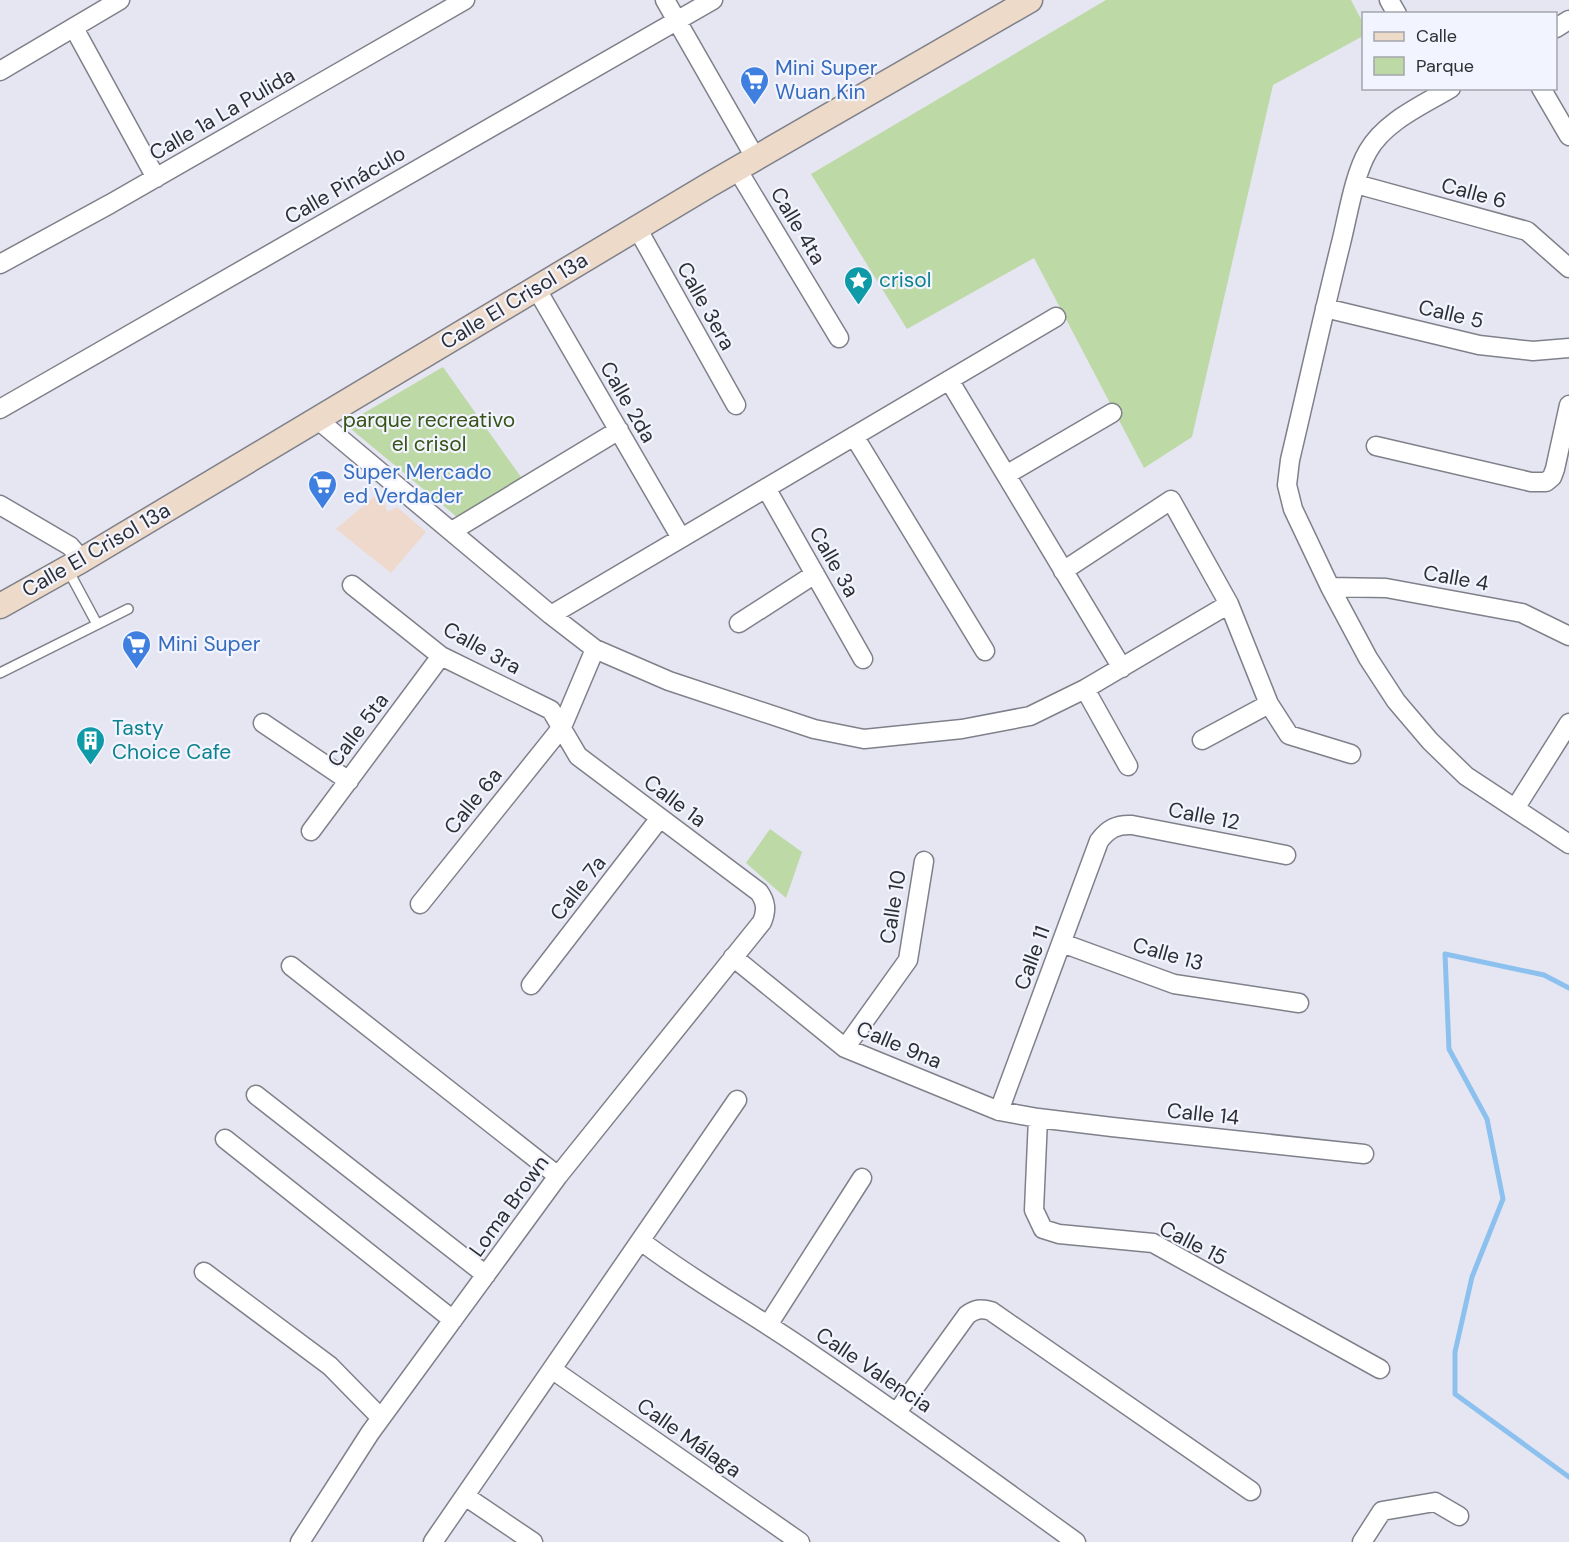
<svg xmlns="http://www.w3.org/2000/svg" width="1569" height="1542" viewBox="0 0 1569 1542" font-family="'DM Sans',sans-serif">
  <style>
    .commercial { fill: #efd9cc }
    .green { fill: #bdd9a5 }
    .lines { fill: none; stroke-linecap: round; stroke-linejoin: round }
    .stream { stroke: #8cc1ef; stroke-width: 5 }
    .lane-casing { stroke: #7f808a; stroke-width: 12 }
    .street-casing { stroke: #7f808a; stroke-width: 21 }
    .secondary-casing { stroke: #7f808a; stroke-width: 27 }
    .lane { stroke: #fff; stroke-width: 9 }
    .street { stroke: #fff; stroke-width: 18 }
    .secondary { stroke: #eddac9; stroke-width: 24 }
    .labels { text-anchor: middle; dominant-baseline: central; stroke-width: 4.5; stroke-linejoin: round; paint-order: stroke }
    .shop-label { font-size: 21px; fill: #366cbe; stroke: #f2f4ff; text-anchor: start }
    .street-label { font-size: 21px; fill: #2e2f33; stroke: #f2f4ff }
    .culture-label { font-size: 21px; fill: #0d838f; stroke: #f2f4ff; text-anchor: start }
    .park-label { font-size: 21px; fill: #375316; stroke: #f2f4ff }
  </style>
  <rect width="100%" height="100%" fill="#e5e6f1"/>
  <path class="commercial" d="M 376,495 L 386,506 L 387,512 L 397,507 L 426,532 L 391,573 L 336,529 Z"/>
  <path class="green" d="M 1106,0 L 1351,0 L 1363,23 L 1363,36 L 1273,85 L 1192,437 L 1144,468 L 1034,258 L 907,329 L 811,174 Z
    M 443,367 L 523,480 L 457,517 L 345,424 Z
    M 770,829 L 802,852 L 786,898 L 746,863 Z"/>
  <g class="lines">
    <path class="stream" d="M 1569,988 L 1544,975 L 1445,954 L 1449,1049 L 1487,1119 L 1503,1199 L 1472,1277 L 1455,1352 L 1455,1394 L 1569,1477"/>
    <defs>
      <path id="lane" d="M 68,570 L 97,624
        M 0,673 L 128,609"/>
      <path id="street" d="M 665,0 L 756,159
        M 1389,0 L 1397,14
        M 74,28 L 156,178
        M 1556,28 L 1569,20
        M 0,71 L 120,0
        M 1451,88 C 1423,105 1385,121 1368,151 C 1354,175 1348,215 1341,243 C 1323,315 1307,388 1290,460 L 1287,485 L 1293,509 L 1330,587 L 1368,658 L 1396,701 L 1430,741 L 1466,776 L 1569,844
        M 1541,88 L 1569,136
        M 737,169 L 839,338
        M 1356,184 L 1527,231 L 1569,268
        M 637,228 L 736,405
        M 0,264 L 110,204 L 465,0
        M 536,288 L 681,538
        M 1325,308 L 1479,345 L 1533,351 L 1569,348
        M 949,380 L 1122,668
        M 0,409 L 713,0
        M 317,419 L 551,615 L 595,649 L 669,681 L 814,729 L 864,739 L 962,729 L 1030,716 L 1085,689 L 1229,604
        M 854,436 L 985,651
        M 1376,446 L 1531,482 L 1546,482 L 1552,477 L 1555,469 L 1569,405
        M 1006,475 L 1112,413
        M 766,488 L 863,659
        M 0,505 L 70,546 L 82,560
        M 452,531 L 619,430
        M 1063,571 L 1171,500 L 1229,604 L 1269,704 L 1289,735 L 1351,754
        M 1330,587 L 1386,588 L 1522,613 L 1569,636
        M 551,615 L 1056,317
        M 739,623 L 815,574
        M 1085,689 L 1128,766
        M 263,723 L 349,781
        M 1202,740 L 1269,704
        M 1516,807 L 1569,723
        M 311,831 L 441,656
        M 420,904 L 562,727 L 595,649
        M 1062,943 L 1174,984 L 1299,1003
        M 733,957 L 845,1048 L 999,1111 L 1038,1118 L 1112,1127 L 1364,1154
        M 291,966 L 558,1176
        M 531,985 L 660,818
        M 845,1048 L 908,960 L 924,861
        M 256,1095 L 486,1275
        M 999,1111 L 1099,841 C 1108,829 1117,824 1132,825 L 1286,855
        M 1038,1118 L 1034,1210 L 1043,1229 L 1059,1234 L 1153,1243 L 1380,1369
        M 225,1139 L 453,1320
        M 641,1241 C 692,1280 748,1311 801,1347 C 894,1410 985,1476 1076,1542
        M 204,1272 L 330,1366 L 381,1418
        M 768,1325 L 862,1178
        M 553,1370 L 800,1542
        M 897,1412 L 967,1315 C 975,1309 981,1308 991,1311 L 1251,1491
        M 465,1496 L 533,1542
        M 300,1542 L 370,1433 L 558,1176 L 762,922 C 767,910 766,902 759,892 L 578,756 L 551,710 L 441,656 L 352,585
        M 433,1542 L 737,1100
        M 1362,1542 L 1382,1511 L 1435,1502 L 1459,1516"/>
      <path id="secondary" d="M 0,606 L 82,560 L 709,185 L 1030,0"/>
    </defs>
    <use href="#lane" class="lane-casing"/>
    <use href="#street" class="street-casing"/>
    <use href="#secondary" class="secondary-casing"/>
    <use href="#lane" class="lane"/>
    <use href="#street" class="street"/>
    <use href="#secondary" class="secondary"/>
  </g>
  <defs>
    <symbol id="supermarket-pin" viewBox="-11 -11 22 30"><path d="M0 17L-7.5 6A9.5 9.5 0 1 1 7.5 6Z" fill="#3f7fe0" stroke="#f2f4ff"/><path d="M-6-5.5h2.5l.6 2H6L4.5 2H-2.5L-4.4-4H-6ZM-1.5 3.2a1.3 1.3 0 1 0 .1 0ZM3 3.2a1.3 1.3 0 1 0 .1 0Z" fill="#fff"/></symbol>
    <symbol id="sight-pin" viewBox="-11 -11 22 30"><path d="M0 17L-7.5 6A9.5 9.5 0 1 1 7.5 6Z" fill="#0f9aa8" stroke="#f2f4ff"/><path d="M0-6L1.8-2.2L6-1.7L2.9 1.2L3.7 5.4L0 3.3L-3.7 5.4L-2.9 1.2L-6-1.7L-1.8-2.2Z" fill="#fff"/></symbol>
    <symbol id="building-pin" viewBox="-11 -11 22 30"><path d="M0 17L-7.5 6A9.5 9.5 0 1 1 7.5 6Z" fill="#0f9aa8" stroke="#f2f4ff"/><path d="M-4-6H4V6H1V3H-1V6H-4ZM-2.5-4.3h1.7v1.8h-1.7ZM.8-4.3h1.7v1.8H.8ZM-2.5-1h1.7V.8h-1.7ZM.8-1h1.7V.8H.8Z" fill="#fff"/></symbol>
  </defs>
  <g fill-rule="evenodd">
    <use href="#supermarket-pin" x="738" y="64" width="33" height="45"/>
    <use href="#sight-pin" x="842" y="264" width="33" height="45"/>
    <use href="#supermarket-pin" x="306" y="468" width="33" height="45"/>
    <use href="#supermarket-pin" x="120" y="628" width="33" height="45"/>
    <use href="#building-pin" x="74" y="724" width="33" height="45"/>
  </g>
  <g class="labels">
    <g class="shop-label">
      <text x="775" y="68">Mini Super<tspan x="775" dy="24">Wuan Kin</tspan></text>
      <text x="343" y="472">Super Mercado<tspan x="343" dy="24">ed Verdader</tspan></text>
      <text x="158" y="644">Mini Super</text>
    </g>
    <g class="street-label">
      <text transform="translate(222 114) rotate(-30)">Calle 1a La Pulida</text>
      <text transform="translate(345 185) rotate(-30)">Calle Pináculo</text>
      <text transform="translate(1474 193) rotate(15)">Calle 6</text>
      <text transform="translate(798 226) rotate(59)">Calle 4ta</text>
      <text transform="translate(514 301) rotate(-31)">Calle El Crisol 13a</text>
      <text transform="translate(706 306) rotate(61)">Calle 3era</text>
      <text transform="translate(1451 314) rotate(13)">Calle 5</text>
      <text transform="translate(628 402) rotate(60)">Calle 2da</text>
      <text transform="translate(96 550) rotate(-30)">Calle El Crisol 13a</text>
      <text transform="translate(834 562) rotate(60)">Calle 3a</text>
      <text transform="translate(1456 578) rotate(10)">Calle 4</text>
      <text transform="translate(482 648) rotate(29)">Calle 3ra</text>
      <text transform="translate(358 730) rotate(-53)">Calle 5ta</text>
      <text transform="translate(473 801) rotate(-51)">Calle 6a</text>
      <text transform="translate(675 801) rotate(37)">Calle 1a</text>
      <text transform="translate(1204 816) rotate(11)">Calle 12</text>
      <text transform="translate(578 888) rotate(-52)">Calle 7a</text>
      <text transform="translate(893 907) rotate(-81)">Calle 10</text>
      <text transform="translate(1168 954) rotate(16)">Calle 13</text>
      <text transform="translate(1032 958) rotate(-70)">Calle 11</text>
      <text transform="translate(899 1045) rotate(23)">Calle 9na</text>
      <text transform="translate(1203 1114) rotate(6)">Calle 14</text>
      <text transform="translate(509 1206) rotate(-54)">Loma Brown</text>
      <text transform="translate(1193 1243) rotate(27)">Calle 15</text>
      <text transform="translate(874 1370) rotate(34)">Calle Valencia</text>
      <text transform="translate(689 1438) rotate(35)">Calle Málaga</text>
    </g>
    <g class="culture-label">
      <text x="879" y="280">crisol</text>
      <text x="112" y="728">Tasty<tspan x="112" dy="24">Choice Cafe</tspan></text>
    </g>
    <g class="park-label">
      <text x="429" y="420">parque recreativo<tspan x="429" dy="24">el crisol</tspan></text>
    </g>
  </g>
  <rect x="1362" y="12" width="195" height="78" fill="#f2f4ff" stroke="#a4a5ad" stroke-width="1.5"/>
  <rect x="1374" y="32" width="30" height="9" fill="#eddac9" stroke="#a4a5ad" stroke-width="1.5"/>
  <text x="1416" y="42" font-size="18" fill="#2e2f33">Calle</text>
  <rect x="1374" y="57" width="30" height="18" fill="#bdd9a5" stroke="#a4a5ad" stroke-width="1.5"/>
  <text x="1416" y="72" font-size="18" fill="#2e2f33">Parque</text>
</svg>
